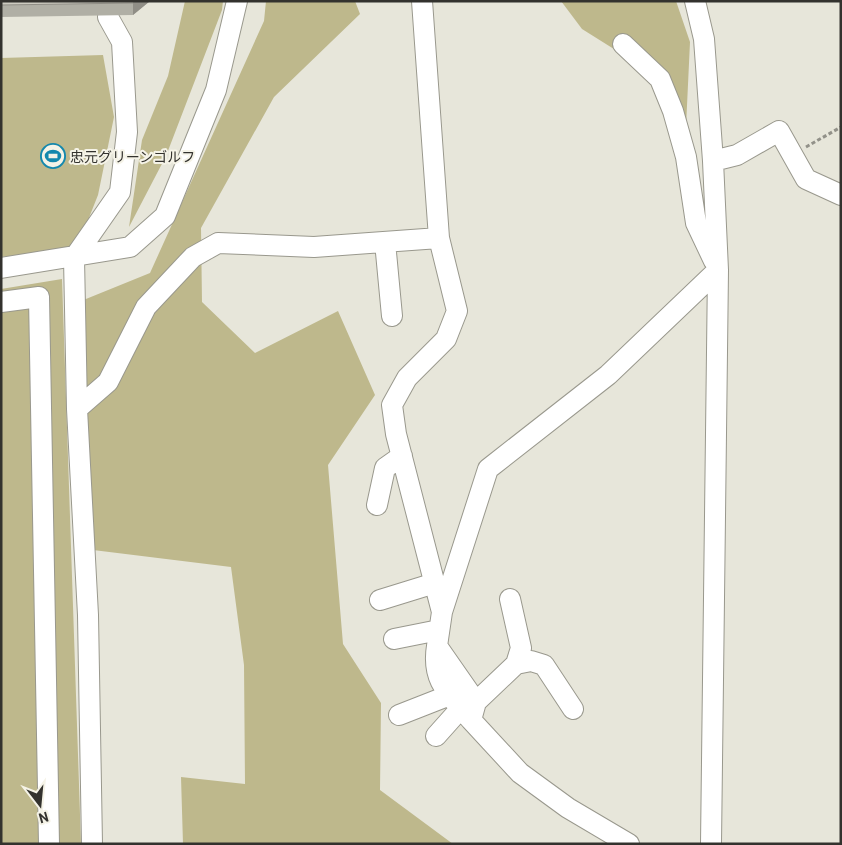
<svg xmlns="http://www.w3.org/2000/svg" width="842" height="845" viewBox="0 0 842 845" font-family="Barlow,'Noto Sans JP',sans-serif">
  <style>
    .green { fill: #beb88c }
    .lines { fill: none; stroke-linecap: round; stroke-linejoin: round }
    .minor-casing { stroke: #99988d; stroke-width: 22 }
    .path { stroke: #929189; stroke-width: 3; stroke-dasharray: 4 2.5; stroke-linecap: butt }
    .minor { stroke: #fff; stroke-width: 20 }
    .wall { fill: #b0afa5 }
    .shaded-wall { fill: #908e86 }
    .building { fill: #cdcbc0; stroke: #908e86 }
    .labels { text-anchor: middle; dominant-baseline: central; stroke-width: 4; stroke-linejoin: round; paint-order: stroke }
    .poi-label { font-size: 14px; fill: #33322e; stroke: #f5f3e7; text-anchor: start }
  </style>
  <rect width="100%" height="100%" fill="#e7e6da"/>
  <path class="green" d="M 185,1 L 223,1 L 222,10 L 166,156 L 129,227 L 142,140 L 168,76 Z
    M 266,1 L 355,1 L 360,14 L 274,97 L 201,228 L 202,302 L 255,353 L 338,311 L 375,395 L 328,465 L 343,644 L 381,703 L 380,790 L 453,844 L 183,844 L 181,777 L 245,784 L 244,665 L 231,567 L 93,550 L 81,301 L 150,273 L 264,21 Z
    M 561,1 L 676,1 L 690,42 L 685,148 L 641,66 L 582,29 Z
    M 103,55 L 114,117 L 98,195 L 77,248 L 1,257 L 1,58 Z
    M 62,279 L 81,844 L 1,844 L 1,289 Z"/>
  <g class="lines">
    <defs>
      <path id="minor" d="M 422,1 L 439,238 L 457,311 L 446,339 L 407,378 L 392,405 L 396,434 L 442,612 L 437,646 L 476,702 L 471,720 L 520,773 L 568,808 L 629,844
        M 695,1 L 704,39 L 713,161 L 718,270 L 711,844
        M 623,44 L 660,79 L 673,111 L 686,157 L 696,223 L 714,261
        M 713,161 L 737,155 L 779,131 L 806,179 L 841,195
        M 385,242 L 392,316
        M 1,268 L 130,247 L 165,216 L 216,90 L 237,1
        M 1,302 L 39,297 L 49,844
        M 77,409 L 108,382 L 146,307 L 193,257 L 218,243 L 314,247 L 439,238
        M 377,505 L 385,468 L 402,456
        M 380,600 L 435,583
        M 442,612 L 488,469 L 608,375 L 718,270
        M 394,639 L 439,630
        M 437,646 C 431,682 450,695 471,720
        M 516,664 L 531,661 L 544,665 L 573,709
        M 476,702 L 516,664 L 521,648 L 510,599
        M 399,715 L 450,695
        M 436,736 L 461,708
        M 92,844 L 88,615 L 77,409 L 74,258 L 120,192 L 127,132 L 122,42 L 108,17"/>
    </defs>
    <use href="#minor" class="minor-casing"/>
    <path class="path" d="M 806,147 L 841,127"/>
    <use href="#minor" class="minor"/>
  </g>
  <path class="wall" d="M 1,1 L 150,1 L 133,15 L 1,17 Z"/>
  <path class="shaded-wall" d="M 136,1 L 150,1 L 133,15 L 133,3 Z"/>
  <path class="building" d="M 1,1 L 136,1 L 133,3 L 1,5 Z"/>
  <defs>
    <symbol id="stadium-ring" viewBox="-11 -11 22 22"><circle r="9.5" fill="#f5f3e7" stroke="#1488ad" stroke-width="1.5"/><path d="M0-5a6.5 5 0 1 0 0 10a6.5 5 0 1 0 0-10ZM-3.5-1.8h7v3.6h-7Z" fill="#1488ad"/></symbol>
  </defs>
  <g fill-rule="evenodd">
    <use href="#stadium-ring" x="39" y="142" width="28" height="28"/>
  </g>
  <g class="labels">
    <g class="poi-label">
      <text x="70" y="156">忠元グリーンゴルフ</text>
    </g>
  </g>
  <rect width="842" height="845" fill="none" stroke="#33322e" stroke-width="5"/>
  <g transform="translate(40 805) rotate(164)" stroke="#f5f3e7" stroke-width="4" paint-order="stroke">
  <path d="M0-4L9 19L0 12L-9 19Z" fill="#33322e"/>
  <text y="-8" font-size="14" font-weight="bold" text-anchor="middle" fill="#33322e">N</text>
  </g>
</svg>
